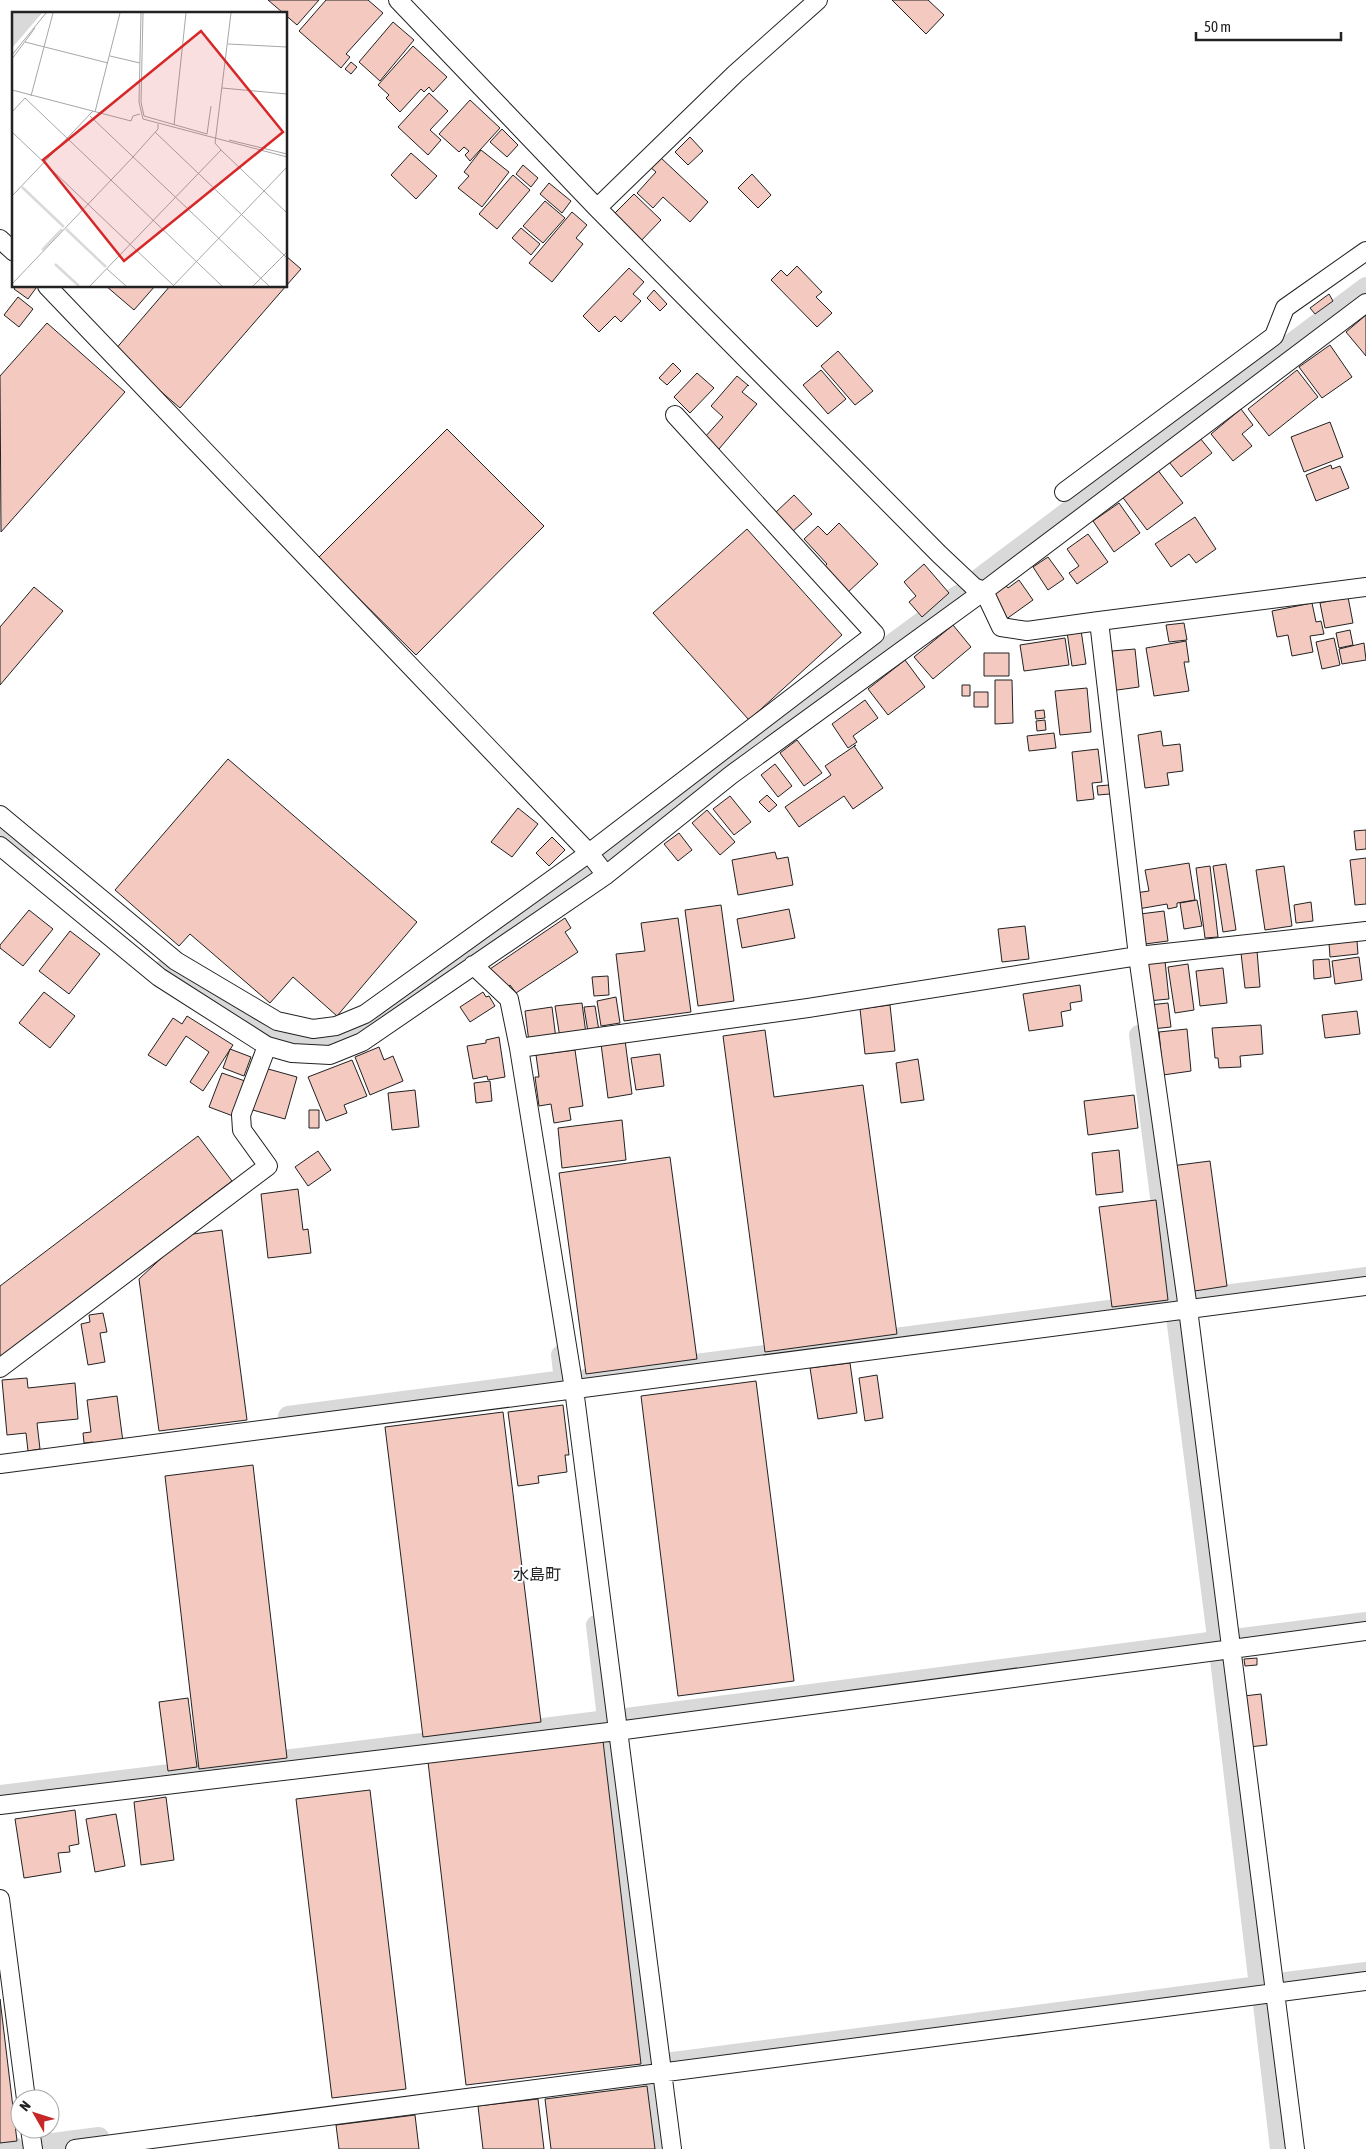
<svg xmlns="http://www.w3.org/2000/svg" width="1366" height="2149" viewBox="0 0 1366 2149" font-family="'Asap Condensed','Noto Sans JP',sans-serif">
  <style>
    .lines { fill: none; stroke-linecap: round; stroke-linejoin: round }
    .canal { stroke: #d9d9d9; stroke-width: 20 }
    .building { fill: #f3c9c0; stroke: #222 }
    .minor-casing { stroke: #222; stroke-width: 20 }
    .minor { stroke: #fff; stroke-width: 18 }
    .labels { text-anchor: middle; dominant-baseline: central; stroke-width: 4; stroke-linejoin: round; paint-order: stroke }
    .quarter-label { font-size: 16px; fill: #222; stroke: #fff }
    .inset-river { fill: none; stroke: #d9d9d9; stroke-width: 2.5 }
    .inset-road { fill: none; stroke: #a7a7a7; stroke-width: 1 }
    .view { fill: #d62828; fill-opacity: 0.15; stroke: #d62828; stroke-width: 2.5 }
    .inset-edge { fill: none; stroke: #222; stroke-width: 2.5 }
  </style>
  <rect width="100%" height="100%" fill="#fff"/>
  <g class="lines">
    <path class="canal" d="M 974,582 L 1366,287
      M 0,835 L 25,856
      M 163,970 L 277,1037 L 298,1042 L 345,1039 L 372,1027 L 958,595
      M 1139,1035 L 1173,1297
      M 1200,1298 L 1366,1277
      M 1176,1317 L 1217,1637
      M 588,1378 L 1170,1302
      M 288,1416 L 564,1380 L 561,1355
      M 596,1625 L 607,1718
      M 1234,1639 L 1366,1622
      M 626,1718 L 1217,1641
      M 610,1744 L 648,2063
      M 0,1795 L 607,1720
      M 1278,1983 L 1366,1972
      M 1263,2004 L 1280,2149
      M 673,2062 L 1259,1986 L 1220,1659
      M 652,2081 L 660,2149
      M 37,2145 L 99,2137
      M 0,2149 L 14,2147"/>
  </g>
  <path class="building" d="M 268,0 L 319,0 L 297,25 Z
    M 326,0 L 368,0 L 383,13 L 346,54 L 350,57 L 341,68 L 299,31 Z
    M 892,0 L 928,0 L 944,15 L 926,34 Z
    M 393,22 L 414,40 L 380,81 L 359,62 Z
    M 413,46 L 447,77 L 433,92 L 429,87 L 424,92 L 421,89 L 400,112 L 386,98 L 389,95 L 378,85 Z
    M 351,62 L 357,67 L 351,74 L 345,69 Z
    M 429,93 L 448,111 L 430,130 L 441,140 L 428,155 L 398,127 Z
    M 470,100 L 500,128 L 470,161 L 465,155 L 469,151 L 464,147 L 459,152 L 439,134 Z
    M 502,129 L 518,145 L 507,157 L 490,142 Z
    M 690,137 L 703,151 L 688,165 L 675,152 Z
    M 481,150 L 509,172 L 482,207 L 458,188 L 469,176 L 464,172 Z
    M 411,153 L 437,176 L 416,199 L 391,175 Z
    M 660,157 L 708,202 L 690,222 L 663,197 L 653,208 L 637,193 L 656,172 L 650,167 Z
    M 523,165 L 538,178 L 531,187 L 516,174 Z
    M 752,174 L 771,195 L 758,208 L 738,188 Z
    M 513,175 L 530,190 L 497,229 L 479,214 Z
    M 549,183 L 571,201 L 562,213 L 540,194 Z
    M 634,194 L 661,220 L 638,244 L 611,217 Z
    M 545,201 L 565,218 L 543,243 L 523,226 Z
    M 572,212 L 587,225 L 576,238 L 583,244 L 552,282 L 529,263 Z
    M 521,228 L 540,244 L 531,255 L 512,238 Z
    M 286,256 L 301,269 L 286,286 Z
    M 797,266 L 822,292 L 816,297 L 832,313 L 817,327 L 771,280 L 781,270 L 787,276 Z
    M 629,268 L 644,282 L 633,294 L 641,301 L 621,322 L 615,316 L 599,332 L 583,316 Z
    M 16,286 L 33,286 L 36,288 L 28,299 L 14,289 Z
    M 106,286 L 155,286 L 134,310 Z
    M 170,286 L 286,286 L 180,408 L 114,351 Z
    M 654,290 L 667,304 L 660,311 L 647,298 Z
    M 1329,294 L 1333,301 L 1315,314 L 1310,308 Z
    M 18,297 L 33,309 L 19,327 L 4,315 Z
    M 1366,315 L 1366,356 L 1346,332 Z
    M 47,323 L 125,392 L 1,532 L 0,376 Z
    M 1330,345 L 1352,377 L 1322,398 L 1299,367 Z
    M 838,351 L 873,391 L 855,405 L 821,366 Z
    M 673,363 L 681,371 L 667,385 L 659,378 Z
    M 821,370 L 846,399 L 828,414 L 803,385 Z
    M 1297,370 L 1318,397 L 1269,436 L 1248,409 Z
    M 697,373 L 714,388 L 690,413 L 674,397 Z
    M 737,376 L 749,386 L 748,385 L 742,392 L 757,404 L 719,449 L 705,437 L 723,417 L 711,406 Z
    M 1241,409 L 1253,425 L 1242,434 L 1252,446 L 1233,461 L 1211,434 Z
    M 1330,422 L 1343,457 L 1304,472 L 1291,437 Z
    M 447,429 L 544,526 L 416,655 L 318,558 Z
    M 1200,438 L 1212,453 L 1181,477 L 1169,462 Z
    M 1331,465 L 1332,469 L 1340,466 L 1349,488 L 1316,501 L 1306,475 Z
    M 1157,469 L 1183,503 L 1147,530 L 1121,495 Z
    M 794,495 L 812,514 L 792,532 L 774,514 Z
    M 1119,503 L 1140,533 L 1114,552 L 1093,521 Z
    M 1195,517 L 1216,549 L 1196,563 L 1189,554 L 1171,567 L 1155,544 Z
    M 839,523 L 878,564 L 846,594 L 822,569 L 827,564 L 804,539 L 818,526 L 827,535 Z
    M 747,529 L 842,635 L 749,720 L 653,613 Z
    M 1088,534 L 1108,562 L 1077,584 L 1069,573 L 1079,566 L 1067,549 Z
    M 1048,557 L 1064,579 L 1048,590 L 1033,567 Z
    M 924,564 L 949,593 L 922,617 L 909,602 L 916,596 L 904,582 Z
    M 1019,580 L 1033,600 L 1005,620 L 990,599 L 1003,582 L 1008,588 Z
    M 34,587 L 63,611 L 0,685 L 0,627 Z
    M 1348,597 L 1353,623 L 1325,628 L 1320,603 Z
    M 1312,603 L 1316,622 L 1321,621 L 1324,634 L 1310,636 L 1313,652 L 1292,656 L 1288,635 L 1277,637 L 1272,611 Z
    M 1184,623 L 1187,640 L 1169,642 L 1166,625 Z
    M 953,625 L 971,647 L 933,679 L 914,657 Z
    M 1081,630 L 1086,664 L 1072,666 L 1067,632 Z
    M 1350,630 L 1353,645 L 1339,648 L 1336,633 Z
    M 1065,638 L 1069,665 L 1024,671 L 1020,645 Z
    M 1334,638 L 1340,665 L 1322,669 L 1316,642 Z
    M 1186,641 L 1189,662 L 1184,662 L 1189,691 L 1154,696 L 1146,648 Z
    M 1364,643 L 1366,660 L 1342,664 L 1339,649 Z
    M 1135,649 L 1139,687 L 1110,691 L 1107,664 L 1113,663 L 1112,651 Z
    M 984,653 L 1009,653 L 1009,676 L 984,676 Z
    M 905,660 L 925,687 L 888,715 L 868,689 Z
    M 995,680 L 1012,680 L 1013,723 L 995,724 Z
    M 962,685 L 970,685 L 970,696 L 962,696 Z
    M 1087,688 L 1091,732 L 1060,735 L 1055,691 Z
    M 974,692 L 988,692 L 988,707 L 974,707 Z
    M 865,700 L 878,718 L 853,736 L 857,742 L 848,748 L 832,724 Z
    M 1044,710 L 1045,718 L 1036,719 L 1035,711 Z
    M 1045,720 L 1046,730 L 1037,731 L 1036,721 Z
    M 1161,731 L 1163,746 L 1180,744 L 1183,771 L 1167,773 L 1169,785 L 1145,788 L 1138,735 Z
    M 1054,733 L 1056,748 L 1029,751 L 1027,736 Z
    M 797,740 L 822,773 L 804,786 L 780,753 Z
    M 856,745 L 854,746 L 883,788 L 853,809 L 844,796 L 799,827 L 785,807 L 831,775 L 825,766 Z
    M 1098,749 L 1102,782 L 1092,783 L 1094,799 L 1077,801 L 1072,752 Z
    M 228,759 L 417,922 L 337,1016 L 293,977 L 270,1003 L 190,934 L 179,946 L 115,890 Z
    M 775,764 L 792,786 L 778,797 L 761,775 Z
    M 1109,785 L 1110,794 L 1098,795 L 1097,786 Z
    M 767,795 L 777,805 L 769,812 L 759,802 Z
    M 730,796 L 751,822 L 734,835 L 713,809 Z
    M 518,808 L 538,824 L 512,857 L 491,842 Z
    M 707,810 L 735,842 L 720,855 L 692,823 Z
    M 1366,830 L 1366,849 L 1356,850 L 1354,831 Z
    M 679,833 L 692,850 L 678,861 L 664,844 Z
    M 552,837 L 565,850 L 549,866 L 536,853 Z
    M 775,852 L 777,859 L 788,857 L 793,885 L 738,895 L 732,860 Z
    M 1366,858 L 1366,904 L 1355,905 L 1350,860 Z
    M 1189,863 L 1195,900 L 1177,903 L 1177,907 L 1168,909 L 1167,904 L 1138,909 L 1135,893 L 1149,891 L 1145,870 Z
    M 1226,864 L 1236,930 L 1223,932 L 1213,866 Z
    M 1210,866 L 1218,937 L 1205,938 L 1196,868 Z
    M 1284,866 L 1292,926 L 1265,930 L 1256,870 Z
    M 1197,900 L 1202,926 L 1184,929 L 1180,903 Z
    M 1311,902 L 1313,921 L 1296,923 L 1294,905 Z
    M 721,905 L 734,1001 L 698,1006 L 685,910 Z
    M 789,909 L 795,938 L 742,948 L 737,919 Z
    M 29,910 L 53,929 L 23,966 L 0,948 L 0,945 Z
    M 1164,911 L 1168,941 L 1145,944 L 1140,914 Z
    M 565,918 L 571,928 L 565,932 L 578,952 L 516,993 L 510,985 L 505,990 L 490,969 Z
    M 678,918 L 691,1012 L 624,1021 L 616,954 L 645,951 L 641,923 Z
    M 1025,926 L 1029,959 L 1002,962 L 998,929 Z
    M 70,931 L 100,954 L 69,994 L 39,971 Z
    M 1357,941 L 1358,954 L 1330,957 L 1329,943 Z
    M 1257,951 L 1260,987 L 1245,988 L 1241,953 Z
    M 1359,957 L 1362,980 L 1335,984 L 1332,961 Z
    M 1329,959 L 1331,977 L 1314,979 L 1313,960 Z
    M 1165,961 L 1169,999 L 1148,1001 L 1145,963 Z
    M 1188,964 L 1194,1010 L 1175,1013 L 1168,967 Z
    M 1223,968 L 1227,1003 L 1200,1006 L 1196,971 Z
    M 608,976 L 609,995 L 594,996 L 592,977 Z
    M 1080,985 L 1082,1001 L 1070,1003 L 1071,1010 L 1061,1012 L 1063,1026 L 1029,1031 L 1023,994 Z
    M 44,992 L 75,1016 L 50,1048 L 19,1023 Z
    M 483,992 L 486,997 L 489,996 L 495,1006 L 470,1022 L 460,1007 Z
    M 616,997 L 620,1023 L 601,1026 L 597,1001 Z
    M 582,1003 L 586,1034 L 560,1038 L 555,1006 Z
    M 1168,1003 L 1171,1027 L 1152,1029 L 1149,1005 Z
    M 890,1005 L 895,1051 L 865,1054 L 860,1009 Z
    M 595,1006 L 599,1031 L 588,1032 L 584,1007 Z
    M 552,1007 L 556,1039 L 529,1042 L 525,1011 Z
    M 1357,1011 L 1360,1034 L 1325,1038 L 1322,1015 Z
    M 187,1016 L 233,1045 L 203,1091 L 190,1082 L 209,1052 L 186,1036 L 166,1066 L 148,1055 L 173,1018 L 182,1024 Z
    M 1261,1025 L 1263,1054 L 1240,1056 L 1241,1067 L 1219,1068 L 1218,1058 L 1215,1058 L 1212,1028 Z
    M 1187,1029 L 1191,1071 L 1163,1075 L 1159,1032 Z
    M 765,1030 L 774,1097 L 863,1085 L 897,1334 L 765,1352 L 723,1036 Z
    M 499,1037 L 505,1077 L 488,1080 L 487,1076 L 473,1079 L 467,1046 L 486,1043 L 486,1040 Z
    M 625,1040 L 632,1094 L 608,1098 L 601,1044 Z
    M 379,1047 L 384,1060 L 393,1056 L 403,1081 L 370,1095 L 355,1057 Z
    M 230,1049 L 251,1057 L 244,1076 L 223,1068 Z
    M 575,1050 L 583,1106 L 569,1108 L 571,1120 L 554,1123 L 551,1104 L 539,1106 L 535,1077 L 539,1077 L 536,1055 Z
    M 660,1054 L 664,1086 L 636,1090 L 631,1058 Z
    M 918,1059 L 924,1100 L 901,1103 L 896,1063 Z
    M 352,1060 L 367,1096 L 344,1105 L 347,1113 L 326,1121 L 308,1077 Z
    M 261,1067 L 297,1077 L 285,1119 L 249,1109 Z
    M 222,1073 L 245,1081 L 233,1116 L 209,1107 Z
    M 490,1081 L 492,1101 L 476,1103 L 474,1083 Z
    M 415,1090 L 419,1127 L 392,1130 L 388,1093 Z
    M 1134,1095 L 1138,1128 L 1088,1135 L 1084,1101 Z
    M 309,1110 L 319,1110 L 319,1128 L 309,1128 Z
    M 622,1120 L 626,1160 L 562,1168 L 558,1128 Z
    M 198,1136 L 232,1181 L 0,1357 L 0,1286 Z
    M 1119,1150 L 1123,1192 L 1096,1195 L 1092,1153 Z
    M 318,1151 L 331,1170 L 308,1186 L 295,1167 Z
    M 670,1157 L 697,1359 L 586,1374 L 559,1173 Z
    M 1210,1161 L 1227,1286 L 1188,1292 L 1171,1166 Z
    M 298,1189 L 303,1230 L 308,1229 L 311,1253 L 268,1258 L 261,1194 Z
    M 1156,1200 L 1168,1300 L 1112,1307 L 1099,1207 Z
    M 222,1230 L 247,1420 L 159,1431 L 139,1279 L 186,1235 Z
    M 103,1313 L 107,1332 L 100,1333 L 105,1362 L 88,1365 L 81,1324 L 90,1322 L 89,1315 Z
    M 850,1363 L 857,1413 L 818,1419 L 810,1368 Z
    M 877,1375 L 883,1418 L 865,1421 L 859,1378 Z
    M 27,1378 L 28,1388 L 75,1383 L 78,1419 L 37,1423 L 40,1449 L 28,1451 L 26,1433 L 7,1435 L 2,1380 Z
    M 756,1381 L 794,1681 L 678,1696 L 641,1396 Z
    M 117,1396 L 123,1442 L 93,1446 L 93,1442 L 84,1443 L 83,1433 L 91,1432 L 87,1400 Z
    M 563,1405 L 569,1455 L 565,1455 L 567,1472 L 538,1476 L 539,1483 L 518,1486 L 508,1412 Z
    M 503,1412 L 541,1722 L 423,1737 L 385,1427 Z
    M 253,1465 L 287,1758 L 199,1769 L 165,1476 Z
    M 1257,1658 L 1257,1665 L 1245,1666 L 1244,1659 Z
    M 1261,1694 L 1267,1745 L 1249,1747 L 1244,1696 Z
    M 188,1698 L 197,1767 L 168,1771 L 159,1702 Z
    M 603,1741 L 641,2064 L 466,2085 L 428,1762 Z
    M 370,1790 L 406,2089 L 332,2098 L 296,1799 Z
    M 166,1797 L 174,1860 L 141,1865 L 134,1802 Z
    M 75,1810 L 79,1844 L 69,1846 L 70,1852 L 58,1853 L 61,1872 L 24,1878 L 15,1819 Z
    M 116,1814 L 125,1866 L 95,1872 L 86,1819 Z
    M 0,1999 L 17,2141 L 0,2143 Z
    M 647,2086 L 655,2149 L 551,2149 L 545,2099 Z
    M 538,2099 L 544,2149 L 483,2149 L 478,2106 Z
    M 415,2115 L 419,2149 L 339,2149 L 336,2125 Z"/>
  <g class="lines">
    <defs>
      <path id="minor" d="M 398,0 L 597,208 L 939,554 L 974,587 L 984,591 L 1001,627 L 1027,631 L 1099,621 L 1138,956 L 1188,1309 L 1295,2149
        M 597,208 L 735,74 L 818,0
        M 0,239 L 14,252
        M 47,286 L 589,853 L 606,875
        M 1064,492 L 1274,336 L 1285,308 L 1366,251
        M 1099,621 L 1366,587
        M 0,815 L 176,961 L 277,1021 L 313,1029 L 336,1026 L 365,1014 L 589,853 L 875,634 L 675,415
        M 0,846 L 159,977 L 267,1046 L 292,1053 L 330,1055 L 362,1042 L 606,875 L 731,775 L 984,591 L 1366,303
        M 473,965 L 509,999 L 519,1048 L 574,1389 L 672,2149
        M 519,1048 L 808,1008 L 1138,956 L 1366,931
        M 0,1368 L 268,1166 L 242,1130 L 241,1115 L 267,1046
        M 0,1464 L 1366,1286
        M 0,1805 L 617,1731 L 1366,1631
        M 0,1899 L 26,2099
        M 30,2129 L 33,2149
        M 75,2149 L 1366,1981"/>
    </defs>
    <use href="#minor" class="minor-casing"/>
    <use href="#minor" class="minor"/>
  </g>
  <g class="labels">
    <g class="quarter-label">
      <text x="537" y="1574">水島町</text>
    </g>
  </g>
  <g transform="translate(12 12)">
    <rect width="275" height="275" fill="#fff"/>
    <path d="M 0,1 L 30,1 L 0,36 Z" fill="#d9d9d9"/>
    <path class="inset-river" d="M 10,175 L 52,215M 54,217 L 94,255M 30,238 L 50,217M 43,252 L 67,274"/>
    <path class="inset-road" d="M 129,1 L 127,90 L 131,107 L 275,145M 131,1 L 129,90 L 132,104 L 195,122 L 199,94M 13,30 L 96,51M 216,32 L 275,35M 0,43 L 34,1M 98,44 L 128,51M 0,47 L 23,16M 210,76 L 275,82M 0,78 L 119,109 L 121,104 L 128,102M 19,84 L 41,1M 13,86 L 210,274M 0,100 L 13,86M 83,100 L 108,1M 78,104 L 257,274M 162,113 L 174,1M 0,120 L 162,274M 143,120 L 275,246M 217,128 L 275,142M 209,138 L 275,201M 0,184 L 81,99M 95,257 L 114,274M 0,272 L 121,145 L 146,117 L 146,112M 162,273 L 275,155M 78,274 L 209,138 L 203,131 L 219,1M 241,274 L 275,240"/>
    <path class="view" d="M 189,19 L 271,120 L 112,249 L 31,148 Z"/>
    <rect width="275" height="275" class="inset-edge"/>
  </g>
  <g transform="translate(35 2114) rotate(309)"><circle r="24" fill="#ffffff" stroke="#a7a7a7"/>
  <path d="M0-4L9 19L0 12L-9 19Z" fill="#c62828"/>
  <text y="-8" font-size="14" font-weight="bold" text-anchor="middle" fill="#222222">N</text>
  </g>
  <path d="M1196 32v8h145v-8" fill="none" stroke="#222222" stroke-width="2.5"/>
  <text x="1204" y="32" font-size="15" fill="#222222" stroke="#ffffff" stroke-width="4" paint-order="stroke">50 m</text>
</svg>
